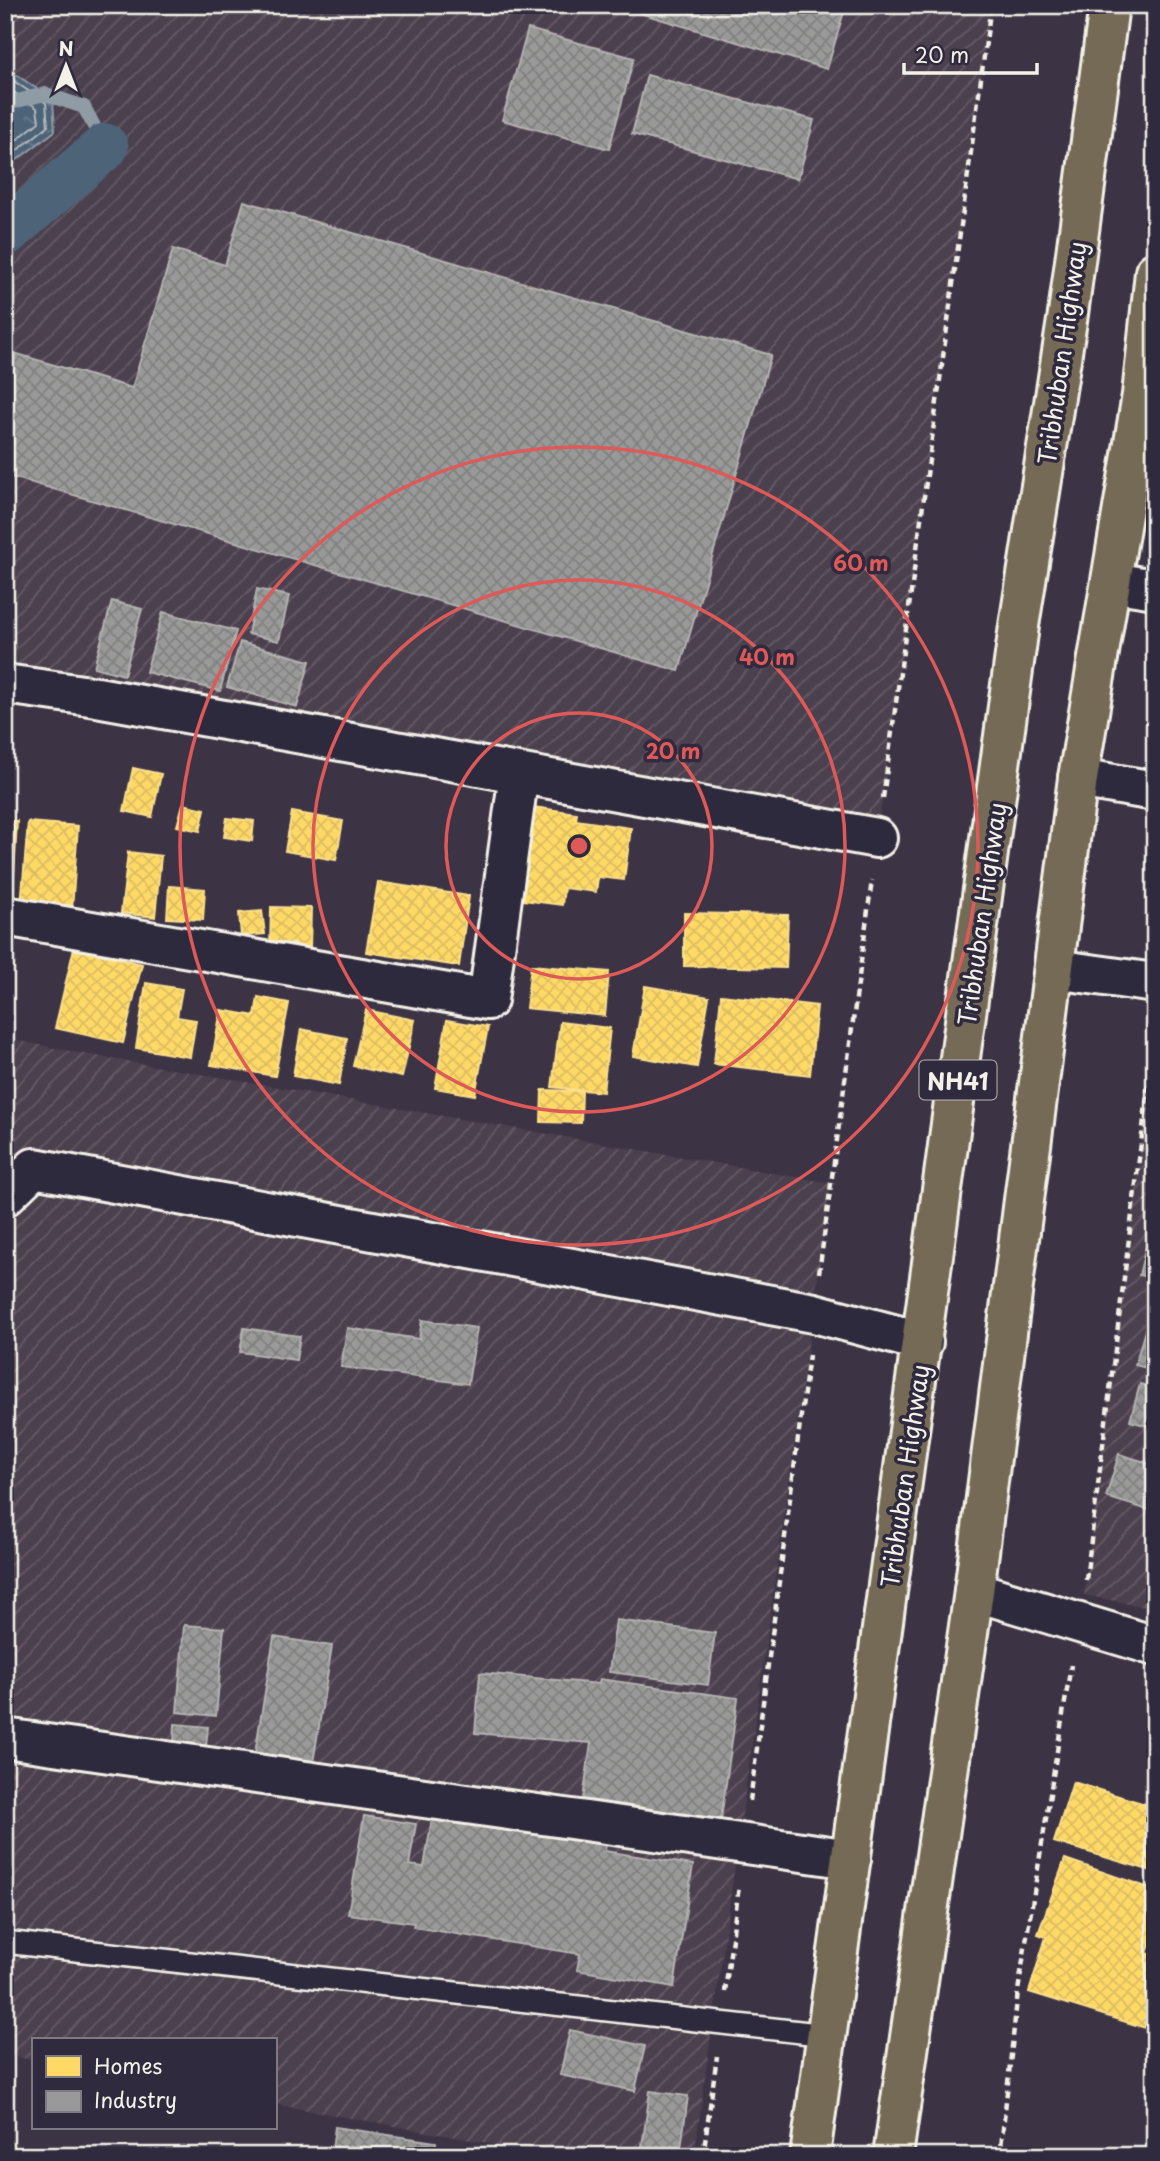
<svg xmlns="http://www.w3.org/2000/svg" width="1160" height="2161" viewBox="0 0 1160 2161" font-family="'Playpen Sans',sans-serif">
  <style>
    .industrial { fill: url(#industrial-furrows) }
    .water { fill: url(#water-ripples); stroke: #909ca5; stroke-width: 2 }
    .homes { fill: url(#homes-cross-hatch); stroke: #fce08d; stroke-width: 2 }
    .industry { fill: url(#industry-cross-hatch); stroke: #b4b3b1; stroke-width: 2 }
    .lines { fill: none; stroke-linecap: round; stroke-linejoin: round }
    .shore { stroke: #b2b9bb; stroke-width: 2 }
    .stream { stroke: #909ca5; stroke-width: 14 }
    .canal { stroke: #4e6478; stroke-width: 47 }
    .lane-casing { stroke: #f4f1e8; stroke-width: 26 }
    .street-casing { stroke: #f4f1e8; stroke-width: 44 }
    .highway-casing { stroke: #f4f1e8; stroke-width: 44 }
    .path { stroke: #f4f1e8; stroke-width: 4.5; stroke-dasharray: 7 5; stroke-linecap: butt }
    .lane { stroke: #2f2a3d; stroke-width: 21 }
    .street { stroke: #2f2a3d; stroke-width: 38 }
    .highway { stroke: #756b55; stroke-width: 38 }
    .ring { fill: none; stroke: #de5a58; stroke-width: 3.5 }
    .labels { text-anchor: middle; dominant-baseline: central; stroke-width: 7; stroke-linejoin: round; paint-order: stroke }
    .shield { fill: #2f2a3d; stroke: #b9b5b5; stroke-width: 2 }
    .shield-label { font-size: 23px; font-weight: bold; fill: #f4f1e8 }
    .street-label { font-size: 24px; fill: #f4f1e8; stroke: #2f2a3d }
    .centre { fill: #de5a58; stroke: #2f2a3d; stroke-width: 3.5 }
    .ring-label { font-size: 21px; text-anchor: middle; font-weight: bold; fill: #de5a58; stroke: #2f2a3d; stroke-width: 7; stroke-linejoin: round; paint-order: stroke }
  </style>
  <defs>
    <pattern id="industrial-furrows" width="10" height="10" patternUnits="userSpaceOnUse" patternTransform="scale(1.75)"><rect width="10" height="10" fill="#4c3f4e"/><path d="M-1 1l2-2M0 10L10 0M9 11l2-2" fill="none" stroke="#665b68"/></pattern>
    <pattern id="water-ripples" width="26" height="14" patternUnits="userSpaceOnUse" patternTransform="scale(1.75)"><rect width="26" height="14" fill="#4e6478"/><path d="M2 4q2-2 4 0t4 0M15 11q2-2 4 0t4 0" fill="none" stroke="#687b8b"/></pattern>
    <pattern id="homes-cross-hatch" width="8" height="8" patternUnits="userSpaceOnUse" patternTransform="scale(1.75)"><rect width="8" height="8" fill="#ffd966"/><path d="M0 0l8 8M0 8l8-8" fill="none" stroke="#dbbc60"/></pattern>
    <pattern id="industry-cross-hatch" width="8" height="8" patternUnits="userSpaceOnUse" patternTransform="scale(1.75)"><rect width="8" height="8" fill="#999"/><path d="M0 0l8 8M0 8l8-8" fill="none" stroke="#818180"/></pattern>
  </defs>
  <rect width="100%" height="100%" fill="#3c3445"/>
  <filter id="ink" filterUnits="userSpaceOnUse"><feTurbulence type="fractalNoise" baseFrequency=".0143" numOctaves="2"/><feDisplacementMap in="SourceGraphic" scale="14" xChannelSelector="R" yChannelSelector="G"/><feConvolveMatrix kernelMatrix="1 2 1 2 8 2 1 2 1" color-interpolation-filters="sRGB"/></filter>
  <g filter="url(#ink)">
    <path class="industrial" d="M 5,5 L 991,5 L 877,838 L 5,684 Z
      M 1155,1032 L 1155,1609 L 1084,1595 Z
      M 5,1038 L 79,1053 L 831,1183 L 694,2156 L 558,2156 L 275,2104 L 275,2040 L 33,2040 L 33,2060 L 5,2055 Z"/>
    <path class="water" d="M 5,67 L 53,100 L 55,131 L 5,169 Z"/>
    <path class="homes" d="M 133,768 L 161,774 L 152,817 L 124,811 Z
      M 183,804 L 205,809 L 200,831 L 177,826 Z
      M 526,806 L 577,813 L 576,820 L 631,828 L 624,880 L 598,877 L 596,892 L 564,888 L 562,905 L 514,899 Z
      M 292,812 L 343,821 L 336,860 L 285,851 Z
      M 227,818 L 254,821 L 252,841 L 224,837 Z
      M 5,821 L 17,821 L 13,895 L 5,895 Z
      M 28,822 L 78,826 L 72,910 L 21,905 Z
      M 128,852 L 161,856 L 155,917 L 121,913 Z
      M 378,882 L 469,896 L 459,966 L 366,952 Z
      M 169,886 L 205,889 L 203,920 L 167,918 Z
      M 271,907 L 311,908 L 310,949 L 270,948 Z
      M 262,911 L 265,934 L 241,936 L 239,913 Z
      M 684,913 L 788,915 L 786,968 L 684,966 Z
      M 74,948 L 142,964 L 123,1043 L 55,1028 Z
      M 531,965 L 609,972 L 605,1016 L 526,1008 Z
      M 146,983 L 182,989 L 177,1017 L 196,1020 L 190,1057 L 136,1048 Z
      M 645,986 L 709,997 L 697,1067 L 633,1056 Z
      M 721,995 L 817,1006 L 810,1075 L 714,1064 Z
      M 258,997 L 289,1003 L 275,1076 L 211,1065 L 221,1010 L 255,1016 Z
      M 366,1010 L 415,1020 L 402,1077 L 353,1066 Z
      M 447,1020 L 488,1027 L 475,1095 L 435,1088 Z
      M 560,1022 L 610,1028 L 603,1092 L 552,1087 Z
      M 301,1029 L 347,1038 L 339,1085 L 293,1076 Z
      M 542,1090 L 582,1091 L 581,1123 L 541,1122 Z
      M 1073,1782 L 1155,1807 L 1155,1872 L 1054,1842 Z
      M 1065,1859 L 1155,1890 L 1155,1931 L 1147,1953 L 1155,1956 L 1155,2031 L 1029,1992 L 1046,1937 L 1038,1934 Z"/>
    <path class="industry" d="M 613,5 L 846,5 L 827,69 Z
      M 528,29 L 634,58 L 609,149 L 502,120 Z
      M 647,75 L 814,120 L 798,179 L 632,134 Z
      M 244,201 L 771,355 L 679,671 L 5,475 L 5,384 L 14,353 L 132,388 L 173,249 L 225,265 Z
      M 257,589 L 289,596 L 279,641 L 248,634 Z
      M 112,601 L 142,609 L 124,675 L 94,667 Z
      M 163,612 L 236,631 L 220,691 L 146,672 Z
      M 240,642 L 310,661 L 297,707 L 227,687 Z
      M 1150,1230 L 1155,1231 L 1155,1279 L 1139,1275 Z
      M 422,1320 L 477,1328 L 468,1384 L 341,1367 L 347,1328 L 419,1339 Z
      M 1148,1320 L 1155,1322 L 1155,1370 L 1135,1365 Z
      M 244,1328 L 300,1336 L 296,1360 L 240,1352 Z
      M 1140,1384 L 1155,1388 L 1155,1428 L 1130,1421 Z
      M 1119,1454 L 1155,1465 L 1155,1512 L 1106,1497 Z
      M 1155,1546 L 1155,1578 L 1145,1575 Z
      M 616,1620 L 715,1633 L 708,1685 L 609,1672 Z
      M 184,1625 L 224,1628 L 216,1716 L 177,1712 Z
      M 274,1637 L 332,1646 L 313,1763 L 255,1753 Z
      M 480,1673 L 599,1684 L 600,1679 L 738,1698 L 721,1819 L 583,1799 L 591,1743 L 475,1733 Z
      M 175,1724 L 208,1727 L 206,1746 L 174,1743 Z
      M 433,1812 L 606,1843 L 605,1851 L 693,1865 L 674,1987 L 577,1970 L 580,1954 L 413,1927 L 414,1923 L 348,1914 L 364,1816 L 416,1824 L 409,1865 L 424,1867 Z
      M 570,2030 L 645,2046 L 635,2091 L 560,2075 Z
      M 650,2091 L 688,2096 L 680,2156 L 641,2153 Z
      M 335,2127 L 436,2142 L 434,2156 L 331,2156 Z"/>
    <g class="lines">
      <path class="shore" d="M 5,75 L 46,103 L 48,126 L 5,160
        M 5,86 L 37,108 L 39,122 L 5,149"/>
      <path class="stream" d="M 5,104 L 45,94 L 84,107 L 105,147"/>
      <path class="canal" d="M 5,233 L 105,147"/>
      <defs>
        <path id="lane" d="M 5,1942 L 827,2035"/>
        <path id="street" d="M 1111,582 L 1155,589
          M 5,684 L 97,697 L 877,838
          M 1078,778 L 1155,791
          M 5,916 L 488,1000 L 519,773
          M 1054,969 L 1155,983
          M 5,1196 L 34,1168 L 814,1313 L 923,1342
          M 974,1591 L 1155,1646
          M 5,1738 L 851,1859"/>
        <path id="highway" d="M 810,2156 L 1019,626 L 1068,314 L 1109,5
          M 893,2156 L 974,1591 L 1078,778 L 1142,395 L 1155,272"/>
      </defs>
      <use href="#lane" class="lane-casing"/>
      <use href="#street" class="street-casing"/>
      <use href="#highway" class="highway-casing"/>
      <path class="path" d="M 883,798 L 991,5
        M 819,1273 L 872,880
        M 1086,1580 L 1155,1032
        M 750,1801 L 809,1355
        M 725,1992 L 739,1886
        M 703,2156 L 717,2056
        M 1000,2156 L 1018,1991 L 1071,1665"/>
      <use href="#lane" class="lane"/>
      <use href="#street" class="street"/>
      <use href="#highway" class="highway"/>
    </g>
  </g>
  <g class="ring">
    <circle cx="579" cy="846" r="133"/>
    <circle cx="579" cy="846" r="266"/>
    <circle cx="579" cy="846" r="399"/>
  </g>
  <g class="labels">
    <rect class="shield" x="919.5" y="1060.5" width="77" height="39" rx="5"/>
    <g class="shield-label">
      <text x="958" y="1080">NH41</text>
    </g>
    <g class="street-label">
      <text transform="translate(1061 353) rotate(-82)">Tribhuban Highway</text>
      <text transform="translate(981 914) rotate(-82)">Tribhuban Highway</text>
      <text transform="translate(904 1476) rotate(-82)">Tribhuban Highway</text>
    </g>
  </g>
  <circle cx="579" cy="846" r="10" class="centre"/>
  <g class="ring-label">
    <text x="861" y="571">60 m</text>
    <text x="767" y="665">40 m</text>
    <text x="673" y="759">20 m</text>
  </g>
  <rect width="1160" height="2161" fill="none" stroke="#2f2a3d" stroke-width="28"/>
  <rect x="14" y="14" width="1132" height="2133" fill="none" stroke="#f4f1e8" stroke-width="2.5" filter="url(#ink)"/>
  <rect x="32" y="2038" width="245" height="91" fill="#2f2a3d" stroke="#7e7a81" stroke-width="2"/>
  <rect x="46" y="2056" width="35" height="21" fill="#ffd966" stroke="#7e7a81" stroke-width="2"/>
  <text x="94" y="2074" font-size="21" fill="#f4f1e8">Homes</text>
  <rect x="46" y="2091" width="35" height="21" fill="#999999" stroke="#7e7a81" stroke-width="2"/>
  <text x="94" y="2108" font-size="21" fill="#f4f1e8">Industry</text>
  <g transform="translate(66 66)" stroke="#2f2a3d" stroke-width="5" paint-order="stroke">
  <path d="M0-5L12 26L0 18L-12 26Z" fill="#f4f1e8"/>
  <text y="-10" font-size="19" font-weight="bold" text-anchor="middle" fill="#f4f1e8">N</text>
  </g>
  <path d="M904 63v10h133v-10" fill="none" stroke="#f4f1e8" stroke-width="3.5"/>
  <text x="915" y="63" font-size="21" fill="#f4f1e8" stroke="#2f2a3d" stroke-width="5" paint-order="stroke">20 m</text>
</svg>
